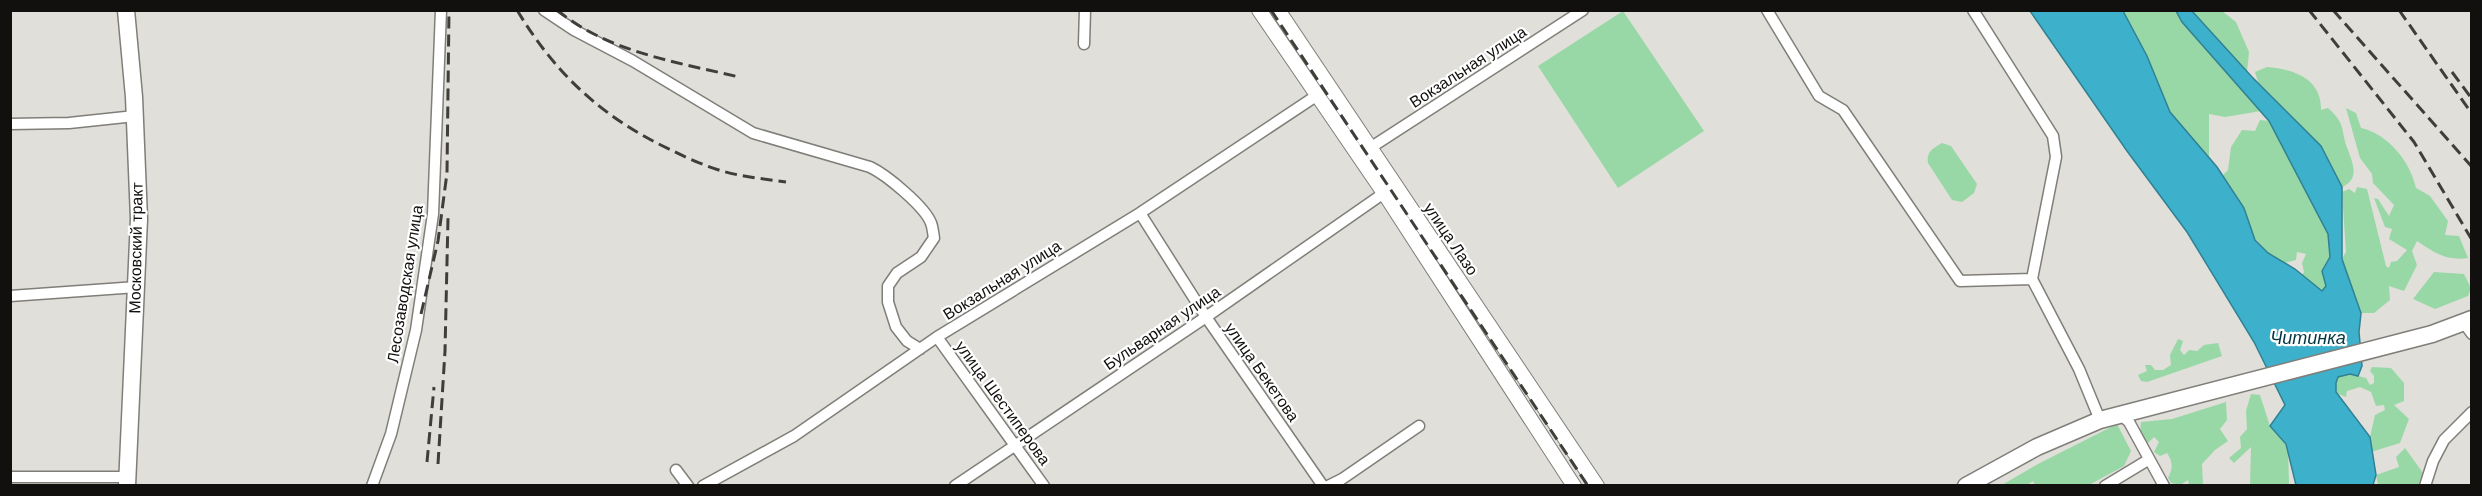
<svg xmlns="http://www.w3.org/2000/svg" width="2482" height="496" viewBox="0 0 2482 496" font-family="'DM Sans',sans-serif">
  <style>
    .green { fill: #98d8a6 }
    .water { fill: #3db1cc; stroke: #308193; stroke-width: 1.5 }
    .lines { fill: none; stroke-linecap: round; stroke-linejoin: round }
    .street-casing { stroke: #807e79; stroke-width: 13 }
    .secondary-casing { stroke: #807e79; stroke-width: 16 }
    .primary-casing { stroke: #807e79; stroke-width: 19 }
    .street { stroke: #fff; stroke-width: 10 }
    .secondary { stroke: #fff; stroke-width: 14 }
    .primary { stroke: #fff; stroke-width: 16 }
    .rail { stroke: #3f3e3b; stroke-width: 3; stroke-dasharray: 12 6; stroke-linecap: butt }
    .labels { text-anchor: middle; dominant-baseline: central; stroke-width: 4.5; stroke-linejoin: round; paint-order: stroke }
    .street-label { font-size: 16px; fill: #11100e; stroke: #fff }
    .water-label { font-size: 18px; font-style: italic; fill: #003641; stroke: #fff }
  </style>
  <rect width="100%" height="100%" fill="#e0dfd9"/>
  <path class="green" d="M 1623,11 L 1704,131 L 1618,188 L 1538,66 Z
    M 2123,11 L 2176,11 L 2182,22 L 2261,111 L 2225,117 L 2209,114 L 2209,158 L 2170,112 L 2147,56 Z
    M 2192,11 L 2222,11 L 2236,22 L 2249,52 L 2247,72 Z
    M 2267,67 C 2294,69 2322,79 2321,110 L 2328,108 C 2347,125 2340,130 2348,150 C 2353,164 2360,179 2342,187 L 2321,146 L 2258,82 L 2255,72 Z
    M 2346,108 L 2356,113 L 2361,128 C 2388,134 2410,161 2416,188 L 2430,196 L 2448,221 L 2445,235 L 2459,236 L 2468,258 C 2446,261 2435,253 2417,241 L 2412,251 L 2417,265 L 2404,291 L 2389,286 L 2390,300 L 2374,313 L 2361,313 L 2342,259 L 2346,252 L 2342,192 L 2349,189 L 2355,193 L 2357,187 L 2367,189 L 2386,266 L 2389,268 L 2391,262 L 2397,261 L 2407,250 L 2389,239 L 2392,229 L 2385,227 L 2374,198 L 2378,199 L 2389,216 L 2394,205 L 2373,183 L 2372,174 L 2360,158 Z
    M 2260,120 L 2269,121 L 2328,234 L 2330,257 L 2322,270 L 2326,286 L 2322,291 L 2302,275 L 2304,272 L 2302,263 L 2306,254 L 2297,252 L 2296,260 L 2284,263 L 2268,253 L 2254,237 L 2244,208 L 2223,175 L 2228,170 L 2231,147 L 2242,130 L 2255,131 Z
    M 1942,143 L 1951,146 L 1977,184 L 1974,193 L 1962,202 L 1952,200 L 1928,163 C 1926,151 1934,148 1942,143 Z
    M 2434,272 L 2464,274 L 2471,288 L 2468,296 L 2435,309 L 2413,299 Z
    M 2178,339 L 2183,341 L 2180,350 L 2184,355 L 2189,350 L 2197,351 L 2204,345 L 2218,343 L 2222,356 L 2147,382 L 2141,381 L 2138,375 L 2147,371 L 2145,365 L 2151,365 L 2155,370 L 2163,370 L 2171,365 L 2170,355 Z
    M 2372,367 L 2391,368 L 2404,383 L 2404,401 L 2394,405 L 2409,419 L 2400,443 L 2371,452 L 2370,437 L 2375,415 L 2385,410 L 2384,405 L 2376,406 L 2371,392 L 2360,387 L 2347,391 L 2346,397 L 2336,393 L 2336,383 L 2338,377 L 2350,374 L 2366,378 L 2370,385 L 2374,383 L 2374,376 L 2370,371 Z
    M 2251,394 L 2260,395 L 2270,426 L 2288,447 L 2289,485 L 2250,485 L 2251,447 L 2234,463 L 2229,458 L 2241,448 L 2240,437 L 2247,429 L 2246,411 Z
    M 2226,402 L 2227,420 L 2220,429 L 2228,441 L 2215,450 L 2202,464 L 2203,485 L 2189,485 L 2188,480 L 2180,485 L 2171,483 L 2168,478 C 2173,468 2173,462 2167,453 L 2160,456 L 2154,452 L 2159,442 L 2154,437 L 2148,443 L 2140,434 L 2141,422 L 2172,419 Z
    M 2117,424 L 2131,451 L 2124,466 L 2089,485 L 2035,485 L 2033,481 L 2027,485 L 2002,485 L 2038,464 Z
    M 2405,448 L 2423,473 L 2418,485 L 2378,485 L 2376,475 L 2399,467 L 2396,457 Z"/>
  <path class="water" d="M 2030,11 L 2123,11 L 2147,56 L 2170,112 L 2217,167 L 2244,208 L 2255,240 L 2268,253 L 2295,269 L 2322,291 L 2326,286 L 2322,271 L 2330,257 L 2328,234 L 2269,121 L 2182,22 L 2176,11 L 2192,11 L 2252,77 L 2321,146 L 2342,187 L 2342,259 L 2361,313 L 2359,332 L 2362,366 L 2358,376 L 2350,374 L 2338,377 L 2336,383 L 2336,392 L 2370,437 L 2376,475 L 2373,485 L 2296,485 L 2286,444 L 2270,426 L 2285,405 L 2254,342 L 2187,232 L 2127,151 Z"/>
  <g class="lines">
    <defs>
      <path id="street" d="M 544,10 L 574,30 L 633,61 L 753,133 L 870,167 C 887,175 925,207 931,223 C 933,228 933,233 934,238 L 921,257 L 897,273 L 888,286 L 888,302 L 896,327 L 907,341 L 920,349
        M 1767,10 L 1819,96 L 1843,110 L 1960,281 L 2032,279
        M 1973,10 L 2053,136 L 2056,157 L 2032,279 L 2079,369 L 2100,420
        M 1084,44 L 1085,10
        M 10,124 L 69,123 L 135,116
        M 1370,148 L 1583,10
        M 1140,213 L 1206,317 L 1323,486
        M 10,296 L 137,287
        M 2464,323 L 2472,334
        M 937,337 L 1044,486
        M 2120,414 L 2129,422 L 2164,486
        M 676,470 L 688,486
        M 10,477 L 128,477
        M 372,486 L 391,434 L 416,330 L 433,214 L 441,10
        M 703,486 L 794,436 L 937,337 L 1140,213 L 1316,96
        M 955,486 L 1206,317 L 1384,193
        M 1328,486 L 1342,479 L 1419,426
        M 2105,486 L 2148,460
        M 2425,486 L 2433,461 L 2444,440 L 2472,412"/>
      <path id="secondary" d="M 1259,10 L 1384,193 L 1574,486
        M 1278,10 L 1597,486"/>
      <path id="primary" d="M 126,10 L 134,97 L 139,219 L 127,486
        M 1966,486 L 2037,447 L 2100,420 L 2432,334 L 2472,319"/>
    </defs>
    <use href="#street" class="street-casing"/>
    <use href="#secondary" class="secondary-casing"/>
    <use href="#primary" class="primary-casing"/>
    <use href="#street" class="street"/>
    <use href="#secondary" class="secondary"/>
    <use href="#primary" class="primary"/>
    <path class="rail" d="M 517,10 C 556,75 603,118 671,150 C 687,158 705,166 722,171 C 743,177 765,179 786,182
      M 557,10 C 608,52 676,62 739,77
      M 1271,10 L 1588,486
      M 2309,10 L 2414,142 L 2472,240
      M 2333,10 L 2472,167
      M 2399,10 L 2472,114
      M 2452,72 L 2472,99
      M 421,314 L 438,241 L 447,173 L 449,10
      M 427,462 L 434,387
      M 438,464 L 445,351 L 448,218"/>
  </g>
  <g class="labels">
    <g class="street-label">
      <text transform="translate(1468 67) rotate(-33)">Вокзальная улица</text>
      <text transform="translate(1451 239) rotate(56)">улица Лазо</text>
      <text transform="translate(136 248) rotate(-89)">Московский тракт</text>
      <text transform="translate(1002 280) rotate(-32)">Вокзальная улица</text>
      <text transform="translate(405 284) rotate(-81)">Лесозаводская улица</text>
      <text transform="translate(1162 328) rotate(-34)">Бульварная улица</text>
      <text transform="translate(1262 372) rotate(55)">улица Бекетова</text>
      <text transform="translate(1003 403) rotate(54)">улица Шестиперова</text>
    </g>
    <g class="water-label">
      <text x="2308" y="338">Читинка</text>
    </g>
  </g>
  <rect width="2482" height="496" fill="none" stroke="#11100e" stroke-width="24"/>
</svg>
